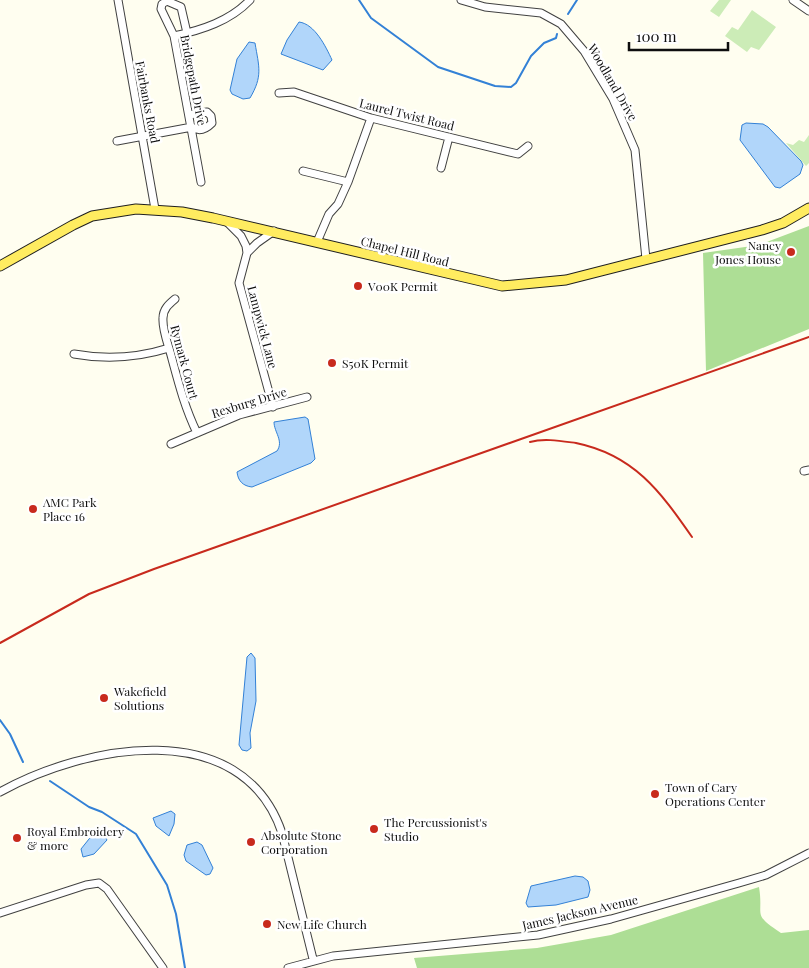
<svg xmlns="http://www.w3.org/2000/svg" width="809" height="968" viewBox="0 0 809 968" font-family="'Playfair Display',serif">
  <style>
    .green { fill: #ccecb7 }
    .forest { fill: #adde95 }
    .water { fill: #b1d6fa; stroke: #3381d6 }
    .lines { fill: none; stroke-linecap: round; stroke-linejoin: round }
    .stream { stroke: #3381d6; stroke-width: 2 }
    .minor-casing { stroke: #414141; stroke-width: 9 }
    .major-casing { stroke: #1f1f1f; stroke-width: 11 }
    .minor { stroke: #fff; stroke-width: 7 }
    .major { stroke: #ffec60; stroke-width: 9 }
    .rail { stroke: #c82a1d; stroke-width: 2 }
    .poi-dot { fill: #c82a1d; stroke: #fff; stroke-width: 2 }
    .labels { text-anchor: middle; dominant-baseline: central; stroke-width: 5; stroke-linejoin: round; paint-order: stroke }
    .street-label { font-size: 12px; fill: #0e0e0e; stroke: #fff }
    .poi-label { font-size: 12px; fill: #0e0e0e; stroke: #fff; text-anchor: start }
  </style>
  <rect width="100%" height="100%" fill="#fffef0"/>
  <path class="green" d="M 719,0 L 731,0 L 719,17 L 710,11 Z
    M 752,10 L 776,27 L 759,50 L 751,47 L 747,52 L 725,36 L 732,27 L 738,30 Z
    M 809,135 L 809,163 L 806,166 L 786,143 L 793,145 L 799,140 L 804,142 Z"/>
  <path class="forest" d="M 809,226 L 809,329 L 706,371 L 703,253 L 759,245 Z
    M 759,887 C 764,917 751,913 781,933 L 809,930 L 809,968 L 417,968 L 414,958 L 537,948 L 611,935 Z"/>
  <path class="water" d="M 299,22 C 315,24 326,47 332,60 L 323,70 L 281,54 L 287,40 Z
    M 249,42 L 255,43 C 259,67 263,76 250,98 L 243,99 L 232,94 L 230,90 L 237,59 Z
    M 746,123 L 763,124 L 768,127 L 801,161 L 803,165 L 800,174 L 780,188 L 775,187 L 740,140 L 742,125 Z
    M 305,417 L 308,419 L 315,459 L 311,463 L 252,487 C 243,486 238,481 237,472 L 277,451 C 284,441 274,432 274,422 Z
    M 251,653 L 255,658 L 256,701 L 250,733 L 251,748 L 247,751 L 242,750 L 239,745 L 247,657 Z
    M 171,811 L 175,814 L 174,824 L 169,836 L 156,826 L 153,818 Z
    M 97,829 L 102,831 L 107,840 L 94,854 L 83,857 L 81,849 Z
    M 197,842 L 202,845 L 213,868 L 210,874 L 206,875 L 186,861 L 184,855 L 187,845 Z
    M 575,876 L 583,877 L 588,881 L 590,890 L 588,897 L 556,905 L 528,907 L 526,903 L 531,886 Z"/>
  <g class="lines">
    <path class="stream" d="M 359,0 L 371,18 L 438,67 L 495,86 L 511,87 L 516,83 L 531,56 L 544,43 L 556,38 L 557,34
      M 568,14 L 577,0
      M 0,720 L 10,734 L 23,762
      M 50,781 L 89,807 L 102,812 L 136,834 L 167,885 L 176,914 L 185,968"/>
    <defs>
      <path id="minor" d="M 118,0 L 155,209
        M 461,0 L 485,7 L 541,13 L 561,24 L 584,51 L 613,99 L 635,150 L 646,259
        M 793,0 L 809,11
        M 187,33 L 181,7 L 167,1 L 162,4 L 161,9 L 174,36 L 201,182
        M 174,36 C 202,30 230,21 250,0
        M 279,93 L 294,92 L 371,118 L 518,154 L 528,146
        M 117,141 L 192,127 C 199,132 206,129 212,123 L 211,116 L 207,112 L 189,115
        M 441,168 L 449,137
        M 303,171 L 348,182
        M 227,222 L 241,236 L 246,246 L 247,253 L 239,283 L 273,407
        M 317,242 L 329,214 L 338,204 L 348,182 L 371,118
        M 247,253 L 257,243 L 274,231
        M 175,299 C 169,304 163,309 163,318 C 162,331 169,346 172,359 C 179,385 185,408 197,433
        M 74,354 C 107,360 137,358 169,348
        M 171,444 L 239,415 L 307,397
        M 804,471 L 809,470
        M 0,792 C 84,745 242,714 282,833 L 313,959
        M 0,913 L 86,885 L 99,883 L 107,889 L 163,968
        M 288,968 L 333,956 L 538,935 L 611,919 L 739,883 L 766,875 L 809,853"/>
      <path id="major" d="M 0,266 L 73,225 L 92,216 L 136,209 L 182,212 L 213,218 L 502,286 L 566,280 L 762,230 L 783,223 L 809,208"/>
    </defs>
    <use href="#minor" class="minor-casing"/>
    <use href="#major" class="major-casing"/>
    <use href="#minor" class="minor"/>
    <use href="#major" class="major"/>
    <path class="rail" d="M 530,442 C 544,438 561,441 576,443 C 634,455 660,491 692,537
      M 0,643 L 89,594 L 154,569 L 809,337"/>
  </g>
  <g class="poi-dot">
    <circle cx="791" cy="252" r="5"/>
    <circle cx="358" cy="286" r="5"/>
    <circle cx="332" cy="363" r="5"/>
    <circle cx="33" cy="509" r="5"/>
    <circle cx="104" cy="698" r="5"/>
    <circle cx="655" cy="794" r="5"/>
    <circle cx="374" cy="829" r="5"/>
    <circle cx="17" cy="838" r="5"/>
    <circle cx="251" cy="842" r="5"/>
    <circle cx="267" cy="924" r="5"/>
  </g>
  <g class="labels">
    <g class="street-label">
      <text transform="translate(194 80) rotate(79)">Bridgepath Drive</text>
      <text transform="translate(613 82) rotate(60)">Woodland Drive</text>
      <text transform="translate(148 102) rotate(79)">Fairbanks Road</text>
      <text transform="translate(407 114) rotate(14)">Laurel Twist Road</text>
      <text transform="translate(405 251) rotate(14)">Chapel Hill Road</text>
      <text transform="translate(263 327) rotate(75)">Lampwick Lane</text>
      <text transform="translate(185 362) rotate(75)">Rymark Court</text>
      <text transform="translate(249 402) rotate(-17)">Rexburg Drive</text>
      <text transform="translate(580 912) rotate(-13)">James Jackson Avenue</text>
    </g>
    <g class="poi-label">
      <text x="781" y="245" text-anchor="end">Nancy<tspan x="781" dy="14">Jones House</tspan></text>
      <text x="368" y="286">V00K Permit</text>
      <text x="342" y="363">S50K Permit</text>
      <text x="43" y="502">AMC Park<tspan x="43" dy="14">Place 16</tspan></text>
      <text x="114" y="691">Wakefield<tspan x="114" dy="14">Solutions</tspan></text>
      <text x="665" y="787">Town of Cary<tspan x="665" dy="14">Operations Center</tspan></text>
      <text x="384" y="822">The Percussionist's<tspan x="384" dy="14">Studio</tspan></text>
      <text x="27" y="831">Royal Embroidery<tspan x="27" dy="14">&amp; more</tspan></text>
      <text x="261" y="835">Absolute Stone<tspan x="261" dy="14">Corporation</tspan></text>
      <text x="277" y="924">New Life Church</text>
    </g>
  </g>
  <path d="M629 42v8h99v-8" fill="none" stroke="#0e0e0e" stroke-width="2.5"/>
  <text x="636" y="42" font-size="15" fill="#0e0e0e" stroke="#ffffff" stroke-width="4" paint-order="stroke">100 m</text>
</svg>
